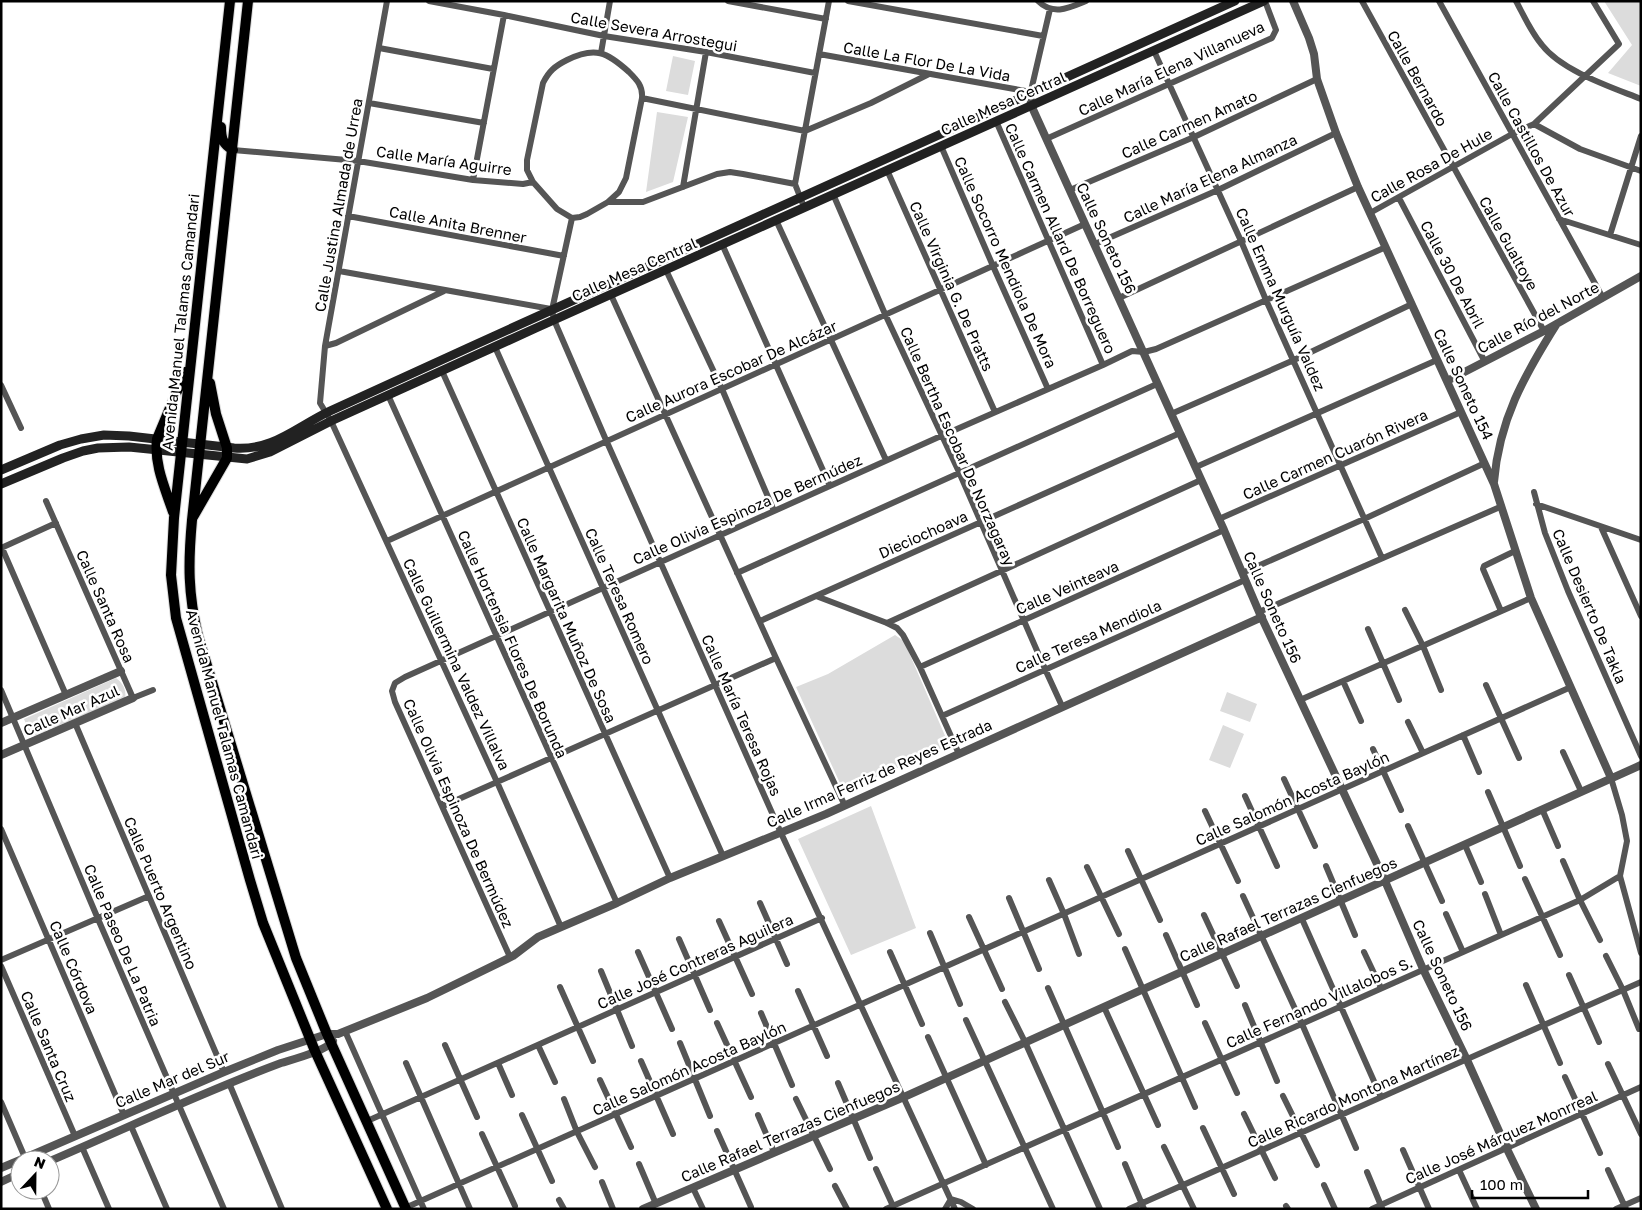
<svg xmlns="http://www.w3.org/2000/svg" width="1642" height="1210" viewBox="0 0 1642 1210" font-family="'Golos Text',sans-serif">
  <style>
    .green { fill: #dcdcdc }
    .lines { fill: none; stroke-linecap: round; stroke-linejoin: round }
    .primary-casing { stroke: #dbdbdb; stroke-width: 12 }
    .minor { stroke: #555; stroke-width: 6 }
    .tertiary { stroke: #555; stroke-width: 8 }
    .secondary { stroke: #222; stroke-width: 9 }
    .primary { stroke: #000; stroke-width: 10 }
    .labels { text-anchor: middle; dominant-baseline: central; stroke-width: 5; stroke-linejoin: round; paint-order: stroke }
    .street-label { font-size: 15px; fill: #000; stroke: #fff }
  </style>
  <rect width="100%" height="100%" fill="#fff"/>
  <path class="green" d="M 1604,1 L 1641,1 L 1641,86 L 1608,73 L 1632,45 Z
    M 673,56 L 695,61 L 688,95 L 666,91 Z
    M 657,112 L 688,117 L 673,182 L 646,192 Z
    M 895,635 L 904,641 L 949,745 L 844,792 L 796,687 L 828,674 Z
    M 116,678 C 122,682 127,690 125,698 L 31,737 L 24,719 Z
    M 1227,692 L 1257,704 L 1250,722 L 1220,711 Z
    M 1223,725 L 1244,734 L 1230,768 L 1209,760 Z
    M 871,806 L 916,928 L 851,955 L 798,839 Z"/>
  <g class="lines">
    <defs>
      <path id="primary" d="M 230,1 L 174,518 L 171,575 L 176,618 L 250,880 L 263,923 L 315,1051 L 387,1209
        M 248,1 L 192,520 C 188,564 188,593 198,636 L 296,958 L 327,1034 L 406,1209
        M 221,127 C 221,139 223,144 233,150
        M 173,512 C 165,488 154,465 157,439 L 185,372
        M 193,517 L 227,458 L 227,448 L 216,414 L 210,383"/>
    </defs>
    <use href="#primary" class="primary-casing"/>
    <path class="minor" d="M 387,1 L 325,346 L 320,403 L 331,421 L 497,782 L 561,927
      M 429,1 L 504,15 L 604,36 L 706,52 L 815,73
      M 728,1 L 826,19
      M 848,1 L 1043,36
      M 1038,1 C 1053,16 1069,8 1086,1
      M 1362,1 L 1544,331
      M 1439,1 L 1603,298
      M 1516,1 C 1524,16 1531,32 1542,45 C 1562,71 1611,87 1641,99
      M 379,48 L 493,69
      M 1154,51 L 1241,241 L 1266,300 L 1382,558
      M 601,53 L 610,1
      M 819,54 L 1031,92
      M 1030,95 L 1050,9
      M 642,98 L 805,131 L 871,103 L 929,74
      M 369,103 L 484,123
      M 996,121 L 1103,365
      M 1534,124 L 1580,149 L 1641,171
      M 1046,139 L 1272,38 L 1276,30 L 1265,1
      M 941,146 L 993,266 L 1048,389
      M 233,150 L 358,161 L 473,180 L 523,184 L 533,182 L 557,209 L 572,218
      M 887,170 L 995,412
      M 473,180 L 504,15
      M 533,182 L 527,170 L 527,160 L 543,83 C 549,71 555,66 567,60 C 595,46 607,52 629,72 C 637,80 643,86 642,98 L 626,178 L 619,192 L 608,202
      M 683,187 L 706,52
      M 1070,190 L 1194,137 L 1317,79
      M 833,194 L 885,314 L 959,472 L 1045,669 L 1062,706
      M 1399,198 L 1485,362
      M 804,207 L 795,184 L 829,1
      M 1370,213 L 1512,134 L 1534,124 L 1619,44 L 1593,1
      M 348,216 L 564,256
      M 572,218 L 552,310 L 554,320 L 606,440 L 781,833 L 955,1209
      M 572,218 L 580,217 L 587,214 L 608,202 L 643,202 L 717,174 L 730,172 L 743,174 L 795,184
      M 1559,219 L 1641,245
      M 776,220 L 886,460
      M 1610,235 L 1641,136
      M 722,244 L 830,486
      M 1095,244 L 1218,190 L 1336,133
      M 666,270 L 722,389 L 774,511
      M 339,271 L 551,309
      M 611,295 L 776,658 L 845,806
      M 1119,298 L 1358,187
      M 325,346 L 336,343 L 444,291
      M 495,347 L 723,856
      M 442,371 L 670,878
      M 1,385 L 21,428
      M 388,395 L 617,903
      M 1171,414 L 1294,360 L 1412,304
      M 1196,467 L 1437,360
      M 1534,492 L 1545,533 L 1568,591 L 1641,756
      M 46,501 L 133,698 L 153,690
      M 1536,504 L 1641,540
      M 1219,519 L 1461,412
      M 1601,527 L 1641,616
      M 387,541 L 1085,224
      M 1,548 L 56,523
      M 2,548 L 66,695
      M 737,573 L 1157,384
      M 1242,573 L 1364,519 L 1485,463
      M 816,596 L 887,623 L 897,628 L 903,635 L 920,667 L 959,754
      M 1405,610 L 1423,646 L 1441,690
      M 1501,611 L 1483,569 L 1484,566 L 1515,551
      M 1259,612 L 1500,507
      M 760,621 L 1180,433
      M 887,623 L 1201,480
      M 1368,629 L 1399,700
      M 920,667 L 1224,530
      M 1343,681 L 1361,721
      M 1486,685 L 1519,758
      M 1,690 L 98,919 L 224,1209
      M 1300,700 L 1531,598
      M 942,716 L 1245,580
      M 1408,722 L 1423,753
      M 75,723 L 224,1072
      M 1463,735 L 1479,772
      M 1373,749 L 1401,810
      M 1563,752 L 1581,791
      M 1611,778 L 1622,815 L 1627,841 L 1620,876 L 1641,953
      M 1284,779 L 1315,846
      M 1488,792 L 1520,866
      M 1245,796 L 1277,866
      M 443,806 L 776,658
      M 1542,809 L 1558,846
      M 1205,811 L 1238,881
      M 1408,826 L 1442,901
      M 1,829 L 124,1115
      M 1465,845 L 1481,882
      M 1128,851 L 1160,920
      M 1563,861 L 1580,900 L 1600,940
      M 1326,866 L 1355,935
      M 1087,867 L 1119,934
      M 1525,879 L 1560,955
      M 1049,880 L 1064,914 L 1079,954
      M 1485,894 L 1501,935
      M 1243,896 L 1302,1024 L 1356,1148
      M 1009,898 L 1039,969
      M 760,903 L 787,964
      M 1446,914 L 1463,952
      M 1204,915 L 1237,986
      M 969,917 L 1002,989
      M 1302,919 L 1381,1097
      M 719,921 L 752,994
      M 930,933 L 960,1004
      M 1166,935 L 1197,1005
      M 679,939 L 710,1010
      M 1125,949 L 1195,1107
      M 638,952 L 672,1029
      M 890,952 L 922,1024
      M 1364,952 L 1381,988
      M 1606,956 L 1623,990 L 1639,1029
      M 510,957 L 395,702 L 392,691 L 395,683 L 405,677 L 941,436 L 1103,365 L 1132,351 L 1144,352 L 1156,349 L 1386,247
      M 1,960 L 149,896
      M 1,966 L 75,1136
      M 601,971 L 632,1046
      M 1569,975 L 1599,1042
      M 1526,985 L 1560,1063
      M 560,987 L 593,1061
      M 1048,988 L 1118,1147
      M 798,991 L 827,1056
      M 1005,1002 L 1025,1042 L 1100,1209
      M 1245,1005 L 1277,1081
      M 1104,1007 L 1158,1125
      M 761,1013 L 792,1085
      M 966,1020 L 1053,1209
      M 717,1023 L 751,1097
      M 1205,1023 L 1237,1093
      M 345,1031 L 424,1209
      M 928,1037 L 986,1165
      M 680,1043 L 710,1116
      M 445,1045 L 477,1117
      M 538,1045 L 555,1082
      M 641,1061 L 673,1134
      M 406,1063 L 470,1209
      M 498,1063 L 512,1095
      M 1608,1064 L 1641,1134
      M 1565,1077 L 1600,1153
      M 600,1080 L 631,1147
      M 229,1083 L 282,1209
      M 838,1083 L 870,1158
      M 1283,1096 L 1317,1165
      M 564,1099 L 577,1132 L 595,1167
      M 796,1099 L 830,1169
      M 1,1102 L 26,1160
      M 1244,1114 L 1275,1178
      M 522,1115 L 552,1181
      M 758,1115 L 774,1152
      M 365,1122 L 822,918
      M 131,1126 L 167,1209
      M 1203,1128 L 1234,1194
      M 717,1131 L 751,1207
      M 482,1134 L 515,1206
      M 82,1147 L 109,1209
      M 1164,1147 L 1194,1209
      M 1403,1150 L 1429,1209
      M 639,1164 L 656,1204
      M 1125,1164 L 1144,1209
      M 876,1169 L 893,1206
      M 1459,1170 L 1477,1209
      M 1608,1170 L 1626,1209
      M 1367,1172 L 1382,1208
      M 602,1182 L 613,1209
      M 1324,1185 L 1335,1209
      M 835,1186 L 847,1209
      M 693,1188 L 703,1209
      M 41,1190 L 49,1209
      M 559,1200 L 564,1209
      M 1286,1206 L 1288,1209
      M 405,1208 L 1571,687
      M 886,1209 L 1580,900 L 1620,876
      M 945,1209 L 951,1199 L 961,1202 L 973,1209
      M 1129,1209 L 1641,982
      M 1372,1209 L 1641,1087
      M 1616,1209 L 1641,1198"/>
    <path class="tertiary" d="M 1293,1 L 1309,38 L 1314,54 L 1317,79 L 1336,133 L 1358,187 L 1494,484 L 1531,598 L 1611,778
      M 1030,95 L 1031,105 L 1224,530 L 1259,612 L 1385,881 L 1423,969 L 1467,1060 L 1507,1149 L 1536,1209
      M 1447,381 L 1544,331 L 1641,276
      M 1494,482 C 1499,420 1524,376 1556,325
      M 1,723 L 121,671
      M 1,755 L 133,698
      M 20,1160 L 224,1072 L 278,1050 L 327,1034 L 338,1034 L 427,998 L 513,956 L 538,937 L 617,903 L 670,878 L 826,814 L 1262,617
      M 50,1161 C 127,1128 203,1092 281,1063 C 294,1059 326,1051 333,1041
      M 1,1168 L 20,1160
      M 1,1182 L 20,1173
      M 643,1209 L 904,1097 L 1641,765"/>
    <path class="secondary" d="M 1,470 L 60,445 L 81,439 L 104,435 L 129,436 L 234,448 C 273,451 296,427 330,411 C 377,390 423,368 470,347 C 724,230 980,117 1235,1
      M 1,484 L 63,458 L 83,451 L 98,448 L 129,447 L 247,459 L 270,452 L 331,421 L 536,328 L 1264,1"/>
    <use href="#primary" class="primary"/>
  </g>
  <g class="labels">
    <g class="street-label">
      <text transform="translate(654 31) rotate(10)">Calle Severa Arrostegui</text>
      <text transform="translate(927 61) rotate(10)">Calle La Flor De La Vida</text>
      <text transform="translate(1171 68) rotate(-25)">Calle María Elena Villanueva</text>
      <text transform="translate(1418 78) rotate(61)">Calle Bernardo</text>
      <text transform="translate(1003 103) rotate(-24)">Calle Mesa Central</text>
      <text transform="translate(1189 124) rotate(-24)">Calle Carmen Amato</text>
      <text transform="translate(1532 144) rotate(61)">Calle Castillos De Azur</text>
      <text transform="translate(444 160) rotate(8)">Calle María Aguirre</text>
      <text transform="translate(1431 165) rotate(-29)">Calle Rosa De Hule</text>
      <text transform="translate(1210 178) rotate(-25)">Calle María Elena Almanza</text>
      <text transform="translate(338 205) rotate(-80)">Calle Justina Almada de Urrea</text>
      <text transform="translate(458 224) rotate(11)">Calle Anita Brenner</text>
      <text transform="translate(1061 238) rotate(66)">Calle Carmen Allard De Borreguero</text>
      <text transform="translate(1107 238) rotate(65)">Calle Soneto 156</text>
      <text transform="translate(1509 243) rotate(61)">Calle Gualtoye</text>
      <text transform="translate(1006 262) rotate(66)">Calle Socorro Mendiola De Mora</text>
      <text transform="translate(634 269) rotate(-24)">Calle Mesa Central</text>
      <text transform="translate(1453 274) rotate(62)">Calle 30 De Abril</text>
      <text transform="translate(952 286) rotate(66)">Calle Virginia G. De Pratts</text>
      <text transform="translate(1281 299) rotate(66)">Calle Emma Murguía Valdez</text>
      <text transform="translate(1538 317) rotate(-28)">Calle Río del Norte</text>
      <text transform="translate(180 322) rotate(-84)">Avenida Manuel Talamas Camandari</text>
      <text transform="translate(731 371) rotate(-24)">Calle Aurora Escobar De Alcázar</text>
      <text transform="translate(1464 384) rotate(65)">Calle Soneto 154</text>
      <text transform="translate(958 446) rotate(66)">Calle Bertha Escobar De Norzagaray</text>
      <text transform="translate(1335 454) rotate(-24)">Calle Carmen Cuarón Rivera</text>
      <text transform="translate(747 509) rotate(-24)">Calle Olivia Espinoza De Bermúdez</text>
      <text transform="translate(923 534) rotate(-24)">Dieciochoava</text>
      <text transform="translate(1067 587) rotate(-24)">Calle Veinteava</text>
      <text transform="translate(620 596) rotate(66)">Calle Teresa Romero</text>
      <text transform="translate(106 606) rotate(66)">Calle Santa Rosa</text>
      <text transform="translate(1590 606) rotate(67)">Calle Desierto De Takla</text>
      <text transform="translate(1273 607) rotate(66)">Calle Soneto 156</text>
      <text transform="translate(567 620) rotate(66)">Calle Margarita Muñoz De Sosa</text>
      <text transform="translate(1088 636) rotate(-24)">Calle Teresa Mendiola</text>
      <text transform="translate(513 644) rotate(66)">Calle Hortensia Flores De Borunda</text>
      <text transform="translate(457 664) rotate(65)">Calle Guillermina Valdez Villalva</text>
      <text transform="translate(71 710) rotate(-24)">Calle Mar Azul</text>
      <text transform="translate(742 715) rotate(66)">Calle María Teresa Rojas</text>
      <text transform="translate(225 734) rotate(75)">Avenida Manuel Talamas Camandari</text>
      <text transform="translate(879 773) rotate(-24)">Calle Irma Ferriz de Reyes Estrada</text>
      <text transform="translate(1292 798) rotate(-24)">Calle Salomón Acosta Baylón</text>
      <text transform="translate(459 813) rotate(66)">Calle Olivia Espinoza De Bermúdez</text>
      <text transform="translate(161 893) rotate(67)">Calle Puerto Argentino</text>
      <text transform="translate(1288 909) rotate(-24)">Calle Rafael Terrazas Cienfuegos</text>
      <text transform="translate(123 945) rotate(67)">Calle Paseo De La Patria</text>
      <text transform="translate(695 961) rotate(-24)">Calle José Contreras Aguilera</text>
      <text transform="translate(74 967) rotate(67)">Calle Córdova</text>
      <text transform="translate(1443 975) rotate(65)">Calle Soneto 156</text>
      <text transform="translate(1319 1002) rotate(-24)">Calle Fernando Villalobos S.</text>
      <text transform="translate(49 1046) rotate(67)">Calle Santa Cruz</text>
      <text transform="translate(689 1068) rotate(-24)">Calle Salomón Acosta Baylón</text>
      <text transform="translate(172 1079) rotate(-23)">Calle Mar del Sur</text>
      <text transform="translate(1353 1096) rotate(-24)">Calle Ricardo Montona Martínez</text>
      <text transform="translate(790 1131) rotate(-23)">Calle Rafael Terrazas Cienfuegos</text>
      <text transform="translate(1501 1137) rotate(-24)">Calle José Márquez Monrreal</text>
    </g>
  </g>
  <rect width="1642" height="1210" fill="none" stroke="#000000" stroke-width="5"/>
  <g transform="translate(35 1175) rotate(22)"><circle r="24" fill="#ffffff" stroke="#999999"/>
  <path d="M0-4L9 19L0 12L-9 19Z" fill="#000000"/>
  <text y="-8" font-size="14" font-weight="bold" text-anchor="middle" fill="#000000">N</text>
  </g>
  <path d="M1472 1190v8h116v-8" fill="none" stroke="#000000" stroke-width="2.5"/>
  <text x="1480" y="1190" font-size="15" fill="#000000" stroke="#ffffff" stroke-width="4" paint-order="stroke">100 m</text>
</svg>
